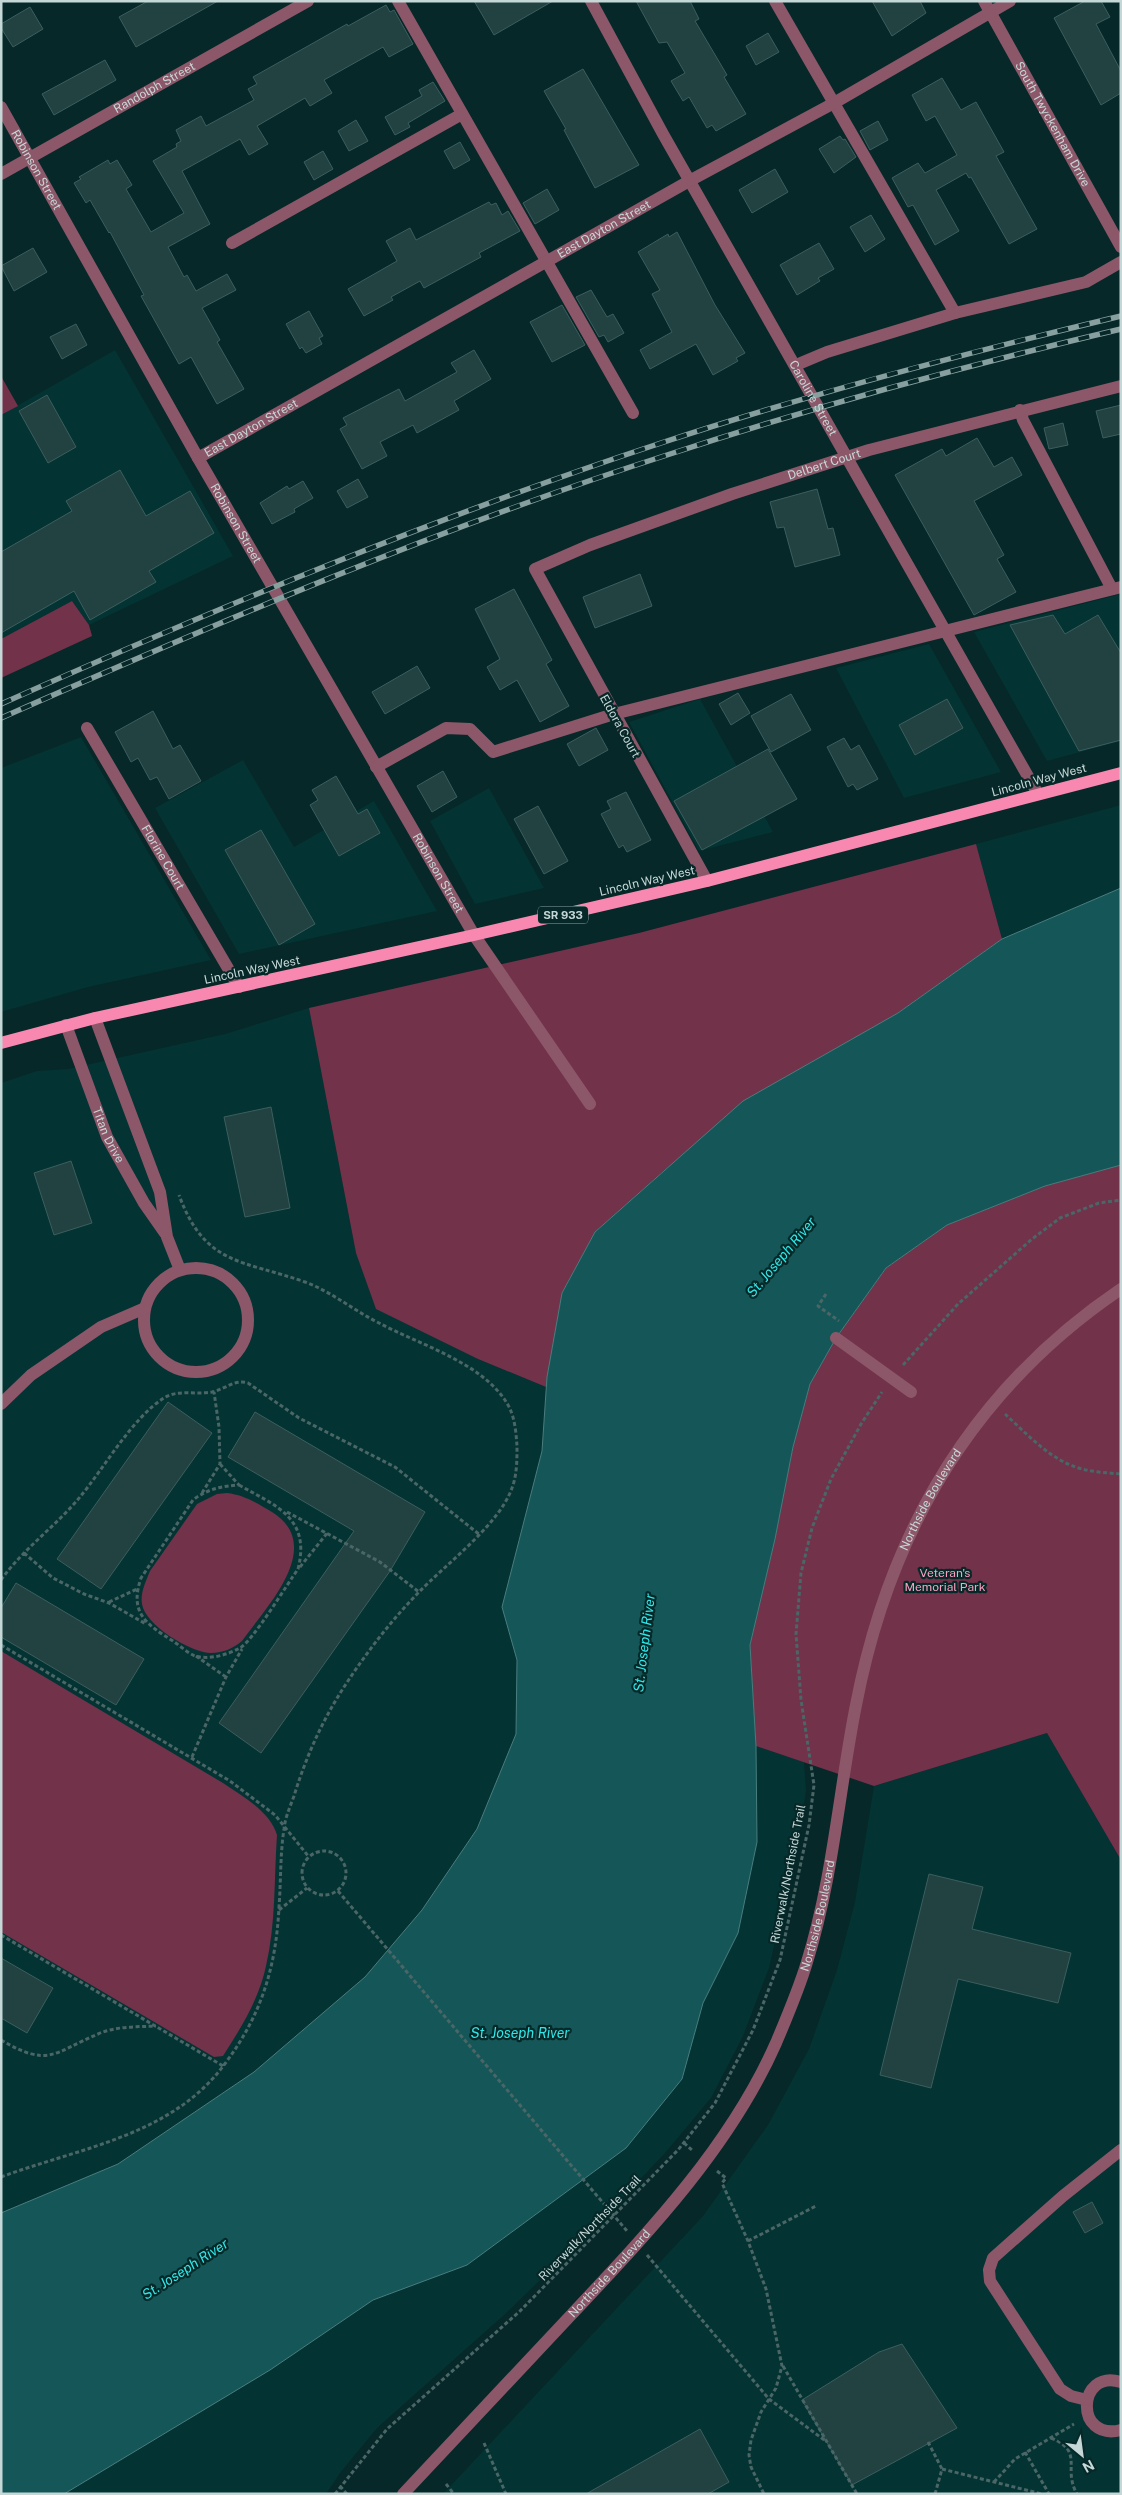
<svg xmlns="http://www.w3.org/2000/svg" width="1122" height="2495" viewBox="0 0 1122 2495" font-family="'Public Sans',sans-serif">
  <style>
    .built { fill: #043333 }
    .green { fill: #72324a }
    .water { fill: #155758; stroke: #4a7d7e }
    .building { fill: #224242; stroke: #3d5e5e }
    .lines { fill: none; stroke-linecap: round; stroke-linejoin: round }
    .path { stroke: #4a6666; stroke-width: 3; stroke-dasharray: 4 2.5; stroke-linecap: butt }
    .minor { stroke: #8c5768; stroke-width: 12 }
    .major { stroke: #f888af; stroke-width: 12 }
    .rail-casing { stroke: #889f9f; stroke-width: 5.5 }
    .rail { stroke: #062828; stroke-width: 4; stroke-dasharray: 11; stroke-linecap: butt }
    .labels { text-anchor: middle; dominant-baseline: central; stroke-width: 4.5; stroke-linejoin: round; paint-order: stroke }
    .shield { fill: #062828; stroke: #8ca2a2; stroke-width: 1 }
    .shield-label { font-size: 11px; font-weight: bold; fill: #c6d7d7 }
    .street-label { font-size: 12px; fill: #c6d7d7; stroke: #062828 }
    .park-label { font-size: 12px; fill: #faa2bf; stroke: #062828 }
    .water-label { font-size: 14px; font-style: italic; fill: #30e7e8; stroke: #062828 }
  </style>
  <rect width="100%" height="100%" fill="#062828"/>
  <path class="built" d="M 115,350 L 233,556 L 89,625 L 72,601 L 1,639 L 1,415 Z
    M 1121,594 L 1121,741 L 1047,761 L 974,632 Z
    M 929,644 L 1001,772 L 904,798 L 836,668 Z
    M 700,699 L 773,832 L 699,851 L 629,722 Z
    M 81,737 L 211,960 L 88,987 L 1,1012 L 1,768 Z
    M 243,760 L 294,847 L 374,801 L 437,911 L 239,954 L 155,808 Z
    M 489,788 L 544,888 L 475,904 L 430,821 Z
    M 1121,805 L 1121,888 L 1002,939 L 976,844 Z
    M 309,1008 L 356,1253 L 478,1359 L 546,1387 L 542,1451 L 502,1607 L 517,1660 L 516,1734 L 477,1829 L 422,1910 L 365,1977 L 254,2072 L 118,2164 L 1,2213 L 1,1083 L 37,1071 L 68,1069 L 225,1034 Z
    M 1047,1733 L 1121,1860 L 1121,2494 L 443,2494 L 703,2216 L 768,2125 L 809,2049 L 837,1970 L 855,1902 L 874,1786 Z
    M 756,1746 L 804,1762 L 806,1791 L 799,1835 L 769,1968 L 743,2036 L 711,2098 L 665,2153 L 595,2227 L 504,2315 L 377,2428 L 340,2473 L 326,2494 L 64,2494 L 270,2370 L 373,2300 L 467,2265 L 542,2209 L 682,2079 L 703,2003 L 738,1933 L 757,1842 Z"/>
  <path class="green" d="M 1,376 L 18,406 L 1,415 Z
    M 72,601 L 89,625 L 92,636 L 1,678 L 1,639 Z
    M 976,844 L 1002,939 L 898,1013 L 667,1168 L 595,1232 L 562,1293 L 546,1387 L 478,1359 L 376,1309 L 356,1253 L 309,1008 L 639,933 Z
    M 1121,1165 L 1121,1860 L 1047,1733 L 874,1786 L 756,1746 L 750,1645 L 775,1539 L 793,1447 L 810,1384 L 836,1338 L 886,1268 L 947,1225 L 1045,1186 Z
    M 227,1493 C 244,1495 257,1503 272,1512 C 326,1546 267,1606 242,1641 C 234,1648 223,1653 211,1653 C 191,1653 145,1625 142,1604 C 140,1593 146,1581 150,1571 L 197,1504 L 217,1494 Z
    M 1,1651 L 223,1783 C 242,1796 270,1811 277,1835 C 274,1878 276,1924 266,1966 C 259,1999 241,2028 223,2056 L 214,2057 L 1,1932 Z"/>
  <path class="water" d="M 1121,888 L 1121,1165 L 1045,1186 L 947,1225 L 886,1268 L 836,1338 L 810,1384 L 793,1447 L 775,1539 L 750,1645 L 756,1746 L 757,1842 L 738,1933 L 703,2003 L 682,2079 L 626,2148 L 467,2265 L 373,2300 L 270,2370 L 64,2494 L 1,2494 L 1,2213 L 118,2164 L 254,2072 L 365,1977 L 422,1910 L 477,1829 L 516,1734 L 517,1660 L 502,1607 L 542,1451 L 547,1377 L 562,1293 L 595,1232 L 743,1101 L 898,1013 L 1002,939 Z"/>
  <path class="building" d="M 148,1 L 218,1 L 136,47 L 119,17 Z
    M 474,1 L 553,1 L 494,35 Z
    M 636,1 L 690,1 L 699,19 L 695,21 L 727,75 L 724,77 L 746,114 L 716,131 L 712,125 L 707,128 L 689,97 L 683,101 L 671,81 L 685,73 L 667,42 L 659,43 Z
    M 872,1 L 920,1 L 926,13 L 892,36 Z
    M 1085,1 L 1101,1 L 1110,17 L 1096,24 L 1121,71 L 1121,93 L 1101,105 L 1054,18 Z
    M 386,5 L 390,12 L 394,10 L 413,44 L 389,57 L 383,47 L 324,80 L 332,93 L 310,106 L 305,98 L 257,126 L 268,144 L 249,155 L 240,139 L 182,171 L 210,224 L 168,247 L 184,277 L 187,275 L 196,291 L 227,274 L 236,290 L 202,308 L 220,340 L 217,342 L 244,389 L 217,404 L 191,357 L 179,364 L 141,296 L 144,295 L 110,232 L 109,233 L 90,200 L 86,203 L 74,183 L 81,179 L 79,177 L 108,160 L 110,164 L 117,160 L 132,185 L 126,189 L 151,232 L 184,213 L 153,161 L 177,147 L 176,144 L 181,141 L 176,130 L 201,116 L 206,126 L 254,100 L 248,89 L 257,84 L 253,77 L 347,24 L 348,26 Z
    M 30,7 L 43,29 L 13,47 L 1,28 L 1,24 Z
    M 768,33 L 779,52 L 756,65 L 746,46 Z
    M 105,60 L 116,80 L 54,115 L 42,94 Z
    M 583,69 L 639,165 L 595,188 L 564,130 L 566,129 L 544,91 Z
    M 942,78 L 961,110 L 976,102 L 1004,152 L 996,156 L 1037,229 L 1009,244 L 971,177 L 969,178 L 966,173 L 936,190 L 959,231 L 935,245 L 913,205 L 908,207 L 892,178 L 918,163 L 925,173 L 957,155 L 935,116 L 926,121 L 912,95 Z
    M 433,82 L 445,101 L 408,123 L 410,127 L 395,135 L 385,117 L 422,96 L 419,90 Z
    M 356,120 L 368,141 L 349,151 L 338,131 Z
    M 878,121 L 888,140 L 870,150 L 860,131 Z
    M 840,136 L 843,140 L 845,139 L 856,157 L 834,173 L 819,149 Z
    M 460,142 L 470,160 L 454,169 L 444,151 Z
    M 323,151 L 333,169 L 314,180 L 304,162 Z
    M 775,169 L 788,192 L 752,213 L 739,190 Z
    M 547,189 L 559,210 L 535,224 L 523,203 Z
    M 489,202 L 491,205 L 496,203 L 502,215 L 508,211 L 520,231 L 479,253 L 481,257 L 424,288 L 420,281 L 391,297 L 393,300 L 364,316 L 348,289 L 397,261 L 386,241 L 410,228 L 416,240 Z
    M 871,215 L 885,239 L 865,252 L 850,227 Z
    M 677,232 L 715,305 L 745,353 L 736,358 L 738,361 L 713,375 L 696,344 L 650,369 L 640,350 L 672,332 L 652,294 L 660,290 L 638,252 L 668,234 L 669,237 Z
    M 819,243 L 834,269 L 818,278 L 820,281 L 797,295 L 780,265 Z
    M 33,248 L 47,272 L 14,291 L 1,266 Z
    M 591,290 L 607,317 L 613,314 L 624,333 L 608,342 L 604,335 L 599,337 L 576,297 Z
    M 562,305 L 585,345 L 552,362 L 530,322 Z
    M 309,311 L 323,336 L 319,338 L 322,344 L 306,353 L 302,347 L 300,349 L 286,324 Z
    M 76,324 L 87,345 L 62,359 L 50,337 Z
    M 474,350 L 491,379 L 454,401 L 459,410 L 417,433 L 413,425 L 380,442 L 387,456 L 362,469 L 340,429 L 347,425 L 343,418 L 399,389 L 405,401 L 457,372 L 451,363 Z
    M 47,395 L 76,447 L 48,463 L 19,411 Z
    M 1121,405 L 1121,434 L 1103,438 L 1096,411 Z
    M 1063,423 L 1068,445 L 1049,449 L 1044,428 Z
    M 977,438 L 994,467 L 1012,457 L 1022,475 L 974,501 L 1004,555 L 997,559 L 1016,592 L 974,615 L 895,475 L 942,449 L 946,456 Z
    M 120,470 L 146,516 L 190,491 L 214,533 L 149,571 L 156,582 L 90,620 L 74,591 L 1,633 L 1,552 L 72,511 L 66,501 Z
    M 358,479 L 368,497 L 347,508 L 337,491 Z
    M 303,481 L 313,498 L 294,509 L 295,512 L 272,524 L 260,503 L 287,486 L 289,489 Z
    M 817,489 L 828,529 L 833,528 L 840,555 L 795,567 L 784,527 L 777,528 L 770,502 Z
    M 640,574 L 652,606 L 595,628 L 583,597 Z
    M 514,589 L 552,660 L 546,664 L 569,706 L 540,722 L 517,680 L 500,690 L 487,667 L 500,659 L 475,609 Z
    M 1053,615 L 1065,634 L 1098,615 L 1121,653 L 1121,740 L 1079,751 L 1010,625 Z
    M 417,666 L 430,688 L 385,714 L 372,692 Z
    M 738,693 L 750,713 L 731,725 L 719,704 Z
    M 791,694 L 811,730 L 771,752 L 751,716 Z
    M 947,699 L 963,728 L 915,755 L 899,725 Z
    M 153,711 L 173,749 L 180,745 L 201,781 L 169,799 L 157,777 L 150,780 L 138,758 L 131,762 L 115,732 Z
    M 596,728 L 608,750 L 579,766 L 567,744 Z
    M 844,738 L 851,750 L 859,745 L 878,779 L 857,790 L 853,784 L 848,787 L 827,747 Z
    M 768,749 L 797,799 L 702,850 L 674,801 Z
    M 443,771 L 457,797 L 432,812 L 417,786 Z
    M 336,776 L 358,814 L 367,809 L 380,833 L 339,856 L 310,805 L 318,800 L 312,790 Z
    M 626,792 L 651,840 L 627,852 L 623,845 L 619,848 L 601,814 L 611,809 L 607,801 Z
    M 538,806 L 568,861 L 544,874 L 514,819 Z
    M 261,830 L 315,924 L 279,945 L 225,850 Z
    M 271,1107 L 290,1208 L 245,1217 L 224,1117 Z
    M 71,1161 L 92,1223 L 54,1235 L 34,1173 Z
    M 168,1402 L 212,1433 L 101,1589 L 57,1559 Z
    M 255,1412 L 425,1512 L 390,1571 L 261,1753 L 219,1723 L 354,1531 L 228,1457 Z
    M 16,1583 L 144,1659 L 116,1705 L 1,1637 L 1,1608 Z
    M 929,1874 L 983,1887 L 972,1929 L 1071,1953 L 1058,2003 L 958,1979 L 931,2088 L 880,2075 Z
    M 1,1958 L 53,1988 L 27,2033 L 1,2018 Z
    M 1092,2202 L 1103,2223 L 1085,2233 L 1073,2212 Z
    M 902,2344 L 957,2428 L 852,2485 L 802,2400 L 879,2352 Z
    M 700,2429 L 729,2482 L 708,2494 L 586,2494 Z"/>
  <g class="lines">
    <path class="path" d="M 826,1294 L 818,1306 L 839,1321
      M 903,1365 L 958,1304 L 1032,1239 L 1060,1218 L 1099,1203 L 1121,1200
      M 1005,1414 C 1027,1434 1051,1461 1082,1469 C 1094,1472 1108,1473 1121,1474
      M 220,1464 L 239,1485
      M 239,1485 C 276,1506 311,1518 298,1569 C 288,1583 252,1642 240,1648 C 227,1655 209,1660 195,1656 C 188,1653 180,1646 173,1641 C 146,1624 129,1613 141,1578 L 193,1500 C 207,1489 222,1486 239,1485 Z
      M 202,1493 L 220,1464 L 219,1427 L 214,1392
      M 287,1512 L 380,1562 L 419,1592
      M 24,1553 L 53,1578 L 84,1594 L 109,1603 L 146,1624
      M 300,1567 L 328,1532
      M 1,1580 C 23,1549 56,1526 80,1497 C 104,1468 133,1417 164,1398 C 178,1389 196,1395 212,1392 C 226,1389 234,1379 248,1383 L 299,1418 L 395,1467 L 480,1535
      M 109,1602 L 137,1589
      M 1,1645 L 230,1781 L 275,1815 L 309,1857
      M 196,1656 L 226,1677
      M 192,1757 L 226,1677 L 242,1649
      M302 1873a22 22 0 1 1 44 0a22 22 0 1 1-44 0Z
      M 338,1891 L 627,2231
      M 279,1910 L 307,1888
      M 1,1935 L 223,2066
      M 1,2040 C 49,2068 53,2053 98,2034 C 116,2026 137,2027 156,2026
      M 684,2143 L 693,2151
      M 717,2171 L 726,2178 L 722,2183 L 748,2241 L 766,2289 L 782,2366 L 776,2388 L 761,2412 L 751,2440 L 749,2455 L 751,2467 L 764,2494
      M 1,2177 C 79,2148 171,2136 224,2065 C 261,2016 276,1968 279,1907 C 281,1881 280,1855 284,1829 C 285,1818 290,1807 294,1796 C 306,1757 322,1721 344,1687 C 366,1653 390,1622 418,1593 C 446,1564 499,1525 512,1488 C 517,1475 517,1460 517,1446 C 516,1433 515,1417 508,1405 C 484,1363 420,1345 379,1323 C 353,1310 332,1292 305,1282 C 243,1260 205,1266 179,1195
      M 748,2241 L 816,2206
      M 647,2255 L 769,2399 L 827,2442
      M 783,2366 L 857,2494
      M 1051,2438 C 1085,2452 1062,2468 1077,2494
      M 928,2442 L 942,2469
      M 484,2443 L 506,2494
      M 1025,2452 L 1049,2494
      M 994,2482 L 1015,2459 L 1074,2424
      M 446,2484 L 454,2494
      M 340,2486 L 347,2494
      M 335,2494 L 387,2429 L 520,2311 L 678,2150 L 715,2103 L 753,2030 L 780,1960 L 809,1825 L 814,1785 L 801,1700 L 796,1634 L 801,1573 L 812,1528 L 831,1479 L 861,1424 L 882,1392
      M 935,2494 L 942,2469 L 1042,2494"/>
    <g class="minor">
      <path d="M 398,1 L 633,413"/>
      <path id="s1" d="M 591,1 L 663,134 L 1038,794"/>
      <path d="M 775,1 L 955,313"/>
      <path id="s2" d="M 984,1 L 1121,247"/>
      <path id="s3" d="M 1,107 L 198,458 L 474,935 L 590,1104"/>
      <path id="s4" d="M 1,174 L 308,1"/>
      <path d="M 232,243 L 462,114"/>
      <path d="M 796,365 L 827,352 L 955,313 L 1086,282 L 1121,262"/>
      <path d="M 1020,410 L 1023,420 L 1112,589"/>
      <path id="s5" d="M 198,458 L 691,180 L 834,103 L 1010,1"/>
      <path id="s6" d="M 87,728 L 239,987"/>
      <path d="M 376,767 L 446,728 L 470,729 L 493,752 L 614,714 L 1121,587"/>
      <path id="s7" d="M 707,881 L 535,569 L 590,545 L 732,494 L 869,450 L 1121,386"/>
      <path d="M 95,1018 L 160,1192 L 167,1237 L 180,1270"/>
      <path id="s8" d="M 66,1025 L 107,1137 L 144,1203 L 165,1233"/>
      <circle cx="196" cy="1320" r="52"/>
      <path d="M 836,1338 L 911,1392"/>
      <path d="M 1,1404 L 31,1375 L 101,1327 L 145,1308"/>
      <path d="M 1121,2382 C 1077,2368 1074,2442 1121,2430"/>
      <path d="M 1087,2400 L 1071,2396 L 1060,2389 L 990,2281 L 989,2270 L 993,2258 L 1063,2196 L 1121,2150"/>
      <path id="s9" d="M 403,2494 C 460,2434 516,2374 572,2314 C 649,2232 730,2147 776,2043 C 787,2017 799,1989 807,1962 C 833,1879 839,1790 856,1705 C 889,1533 973,1389 1121,1289"/>
    </g>
    <path class="major" d="M 1,1043 L 95,1018 L 474,935 L 707,881 L 1121,773"/>
    <defs>
      <path id="rail" d="M 1,704 C 217,608 436,517 661,443 C 812,393 966,353 1121,316
        M 1,718 C 219,622 439,528 667,455 C 816,406 968,365 1121,329"/>
    </defs>
    <use href="#rail" class="rail-casing"/>
    <use href="#rail" class="rail"/>
  </g>
  <g class="labels">
    <rect class="shield" x="538" y="906.5" width="50" height="17" rx="4"/>
    <g class="shield-label">
      <text x="563" y="915">SR 933</text>
    </g>
    <g class="street-label">
      <text stroke="none"><textPath href="#s4" startOffset="176">Randolph Street</textPath></text>
      <text stroke="none"><textPath href="#s2" startOffset="141">South Twyckenham Drive</textPath></text>
      <text stroke="none"><textPath href="#s3" startOffset="72">Robinson Street</textPath></text>
      <text stroke="none"><textPath href="#s5" startOffset="466">East Dayton Street</textPath></text>
      <text stroke="none"><textPath href="#s1" startOffset="455">Caroline Street</textPath></text>
      <text stroke="none"><textPath href="#s5" startOffset="61">East Dayton Street</textPath></text>
      <text stroke="none"><textPath href="#s7" startOffset="664">Delbert Court</textPath></text>
      <text stroke="none"><textPath href="#s3" startOffset="478">Robinson Street</textPath></text>
      <text transform="translate(620 726) rotate(61)">Eldora Court</text>
      <text transform="translate(1039 780) rotate(-15)">Lincoln Way West</text>
      <text stroke="none"><textPath href="#s6" startOffset="150">Florine Court</textPath></text>
      <text stroke="none"><textPath href="#s3" startOffset="882">Robinson Street</textPath></text>
      <text transform="translate(647 881) rotate(-13)">Lincoln Way West</text>
      <text transform="translate(252 970) rotate(-12)">Lincoln Way West</text>
      <text stroke="none"><textPath href="#s8" startOffset="118">Titan Drive</textPath></text>
      <text stroke="none"><textPath href="#s9" startOffset="1156">Northside Boulevard</textPath></text>
      <text transform="translate(788 1874) rotate(-79)">Riverwalk/Northside Trail</text>
      <text stroke="none"><textPath href="#s9" startOffset="722">Northside Boulevard</textPath></text>
      <text transform="translate(590 2228) rotate(-46)">Riverwalk/Northside Trail</text>
      <text stroke="none"><textPath href="#s9" startOffset="302">Northside Boulevard</textPath></text>
    </g>
    <g class="park-label">
      <text x="945" y="1573">Veteran's<tspan x="945" dy="14">Memorial Park</tspan></text>
    </g>
    <g class="water-label">
      <text transform="translate(781 1257) rotate(-50)">St. Joseph River</text>
      <text transform="translate(644 1643) rotate(-83)">St. Joseph River</text>
      <text x="520" y="2033">St. Joseph River</text>
      <text transform="translate(185 2269) rotate(-33)">St. Joseph River</text>
    </g>
  </g>
  <rect width="1122" height="2495" fill="none" stroke="#c6d7d7" stroke-width="5"/>
  <g transform="translate(1082 2455) rotate(151)" stroke="#062828" stroke-width="4" paint-order="stroke">
  <path d="M0-4L9 19L0 12L-9 19Z" fill="#c6d7d7"/>
  <text y="-8" font-size="14" font-weight="bold" text-anchor="middle" fill="#c6d7d7">N</text>
  </g>
</svg>
